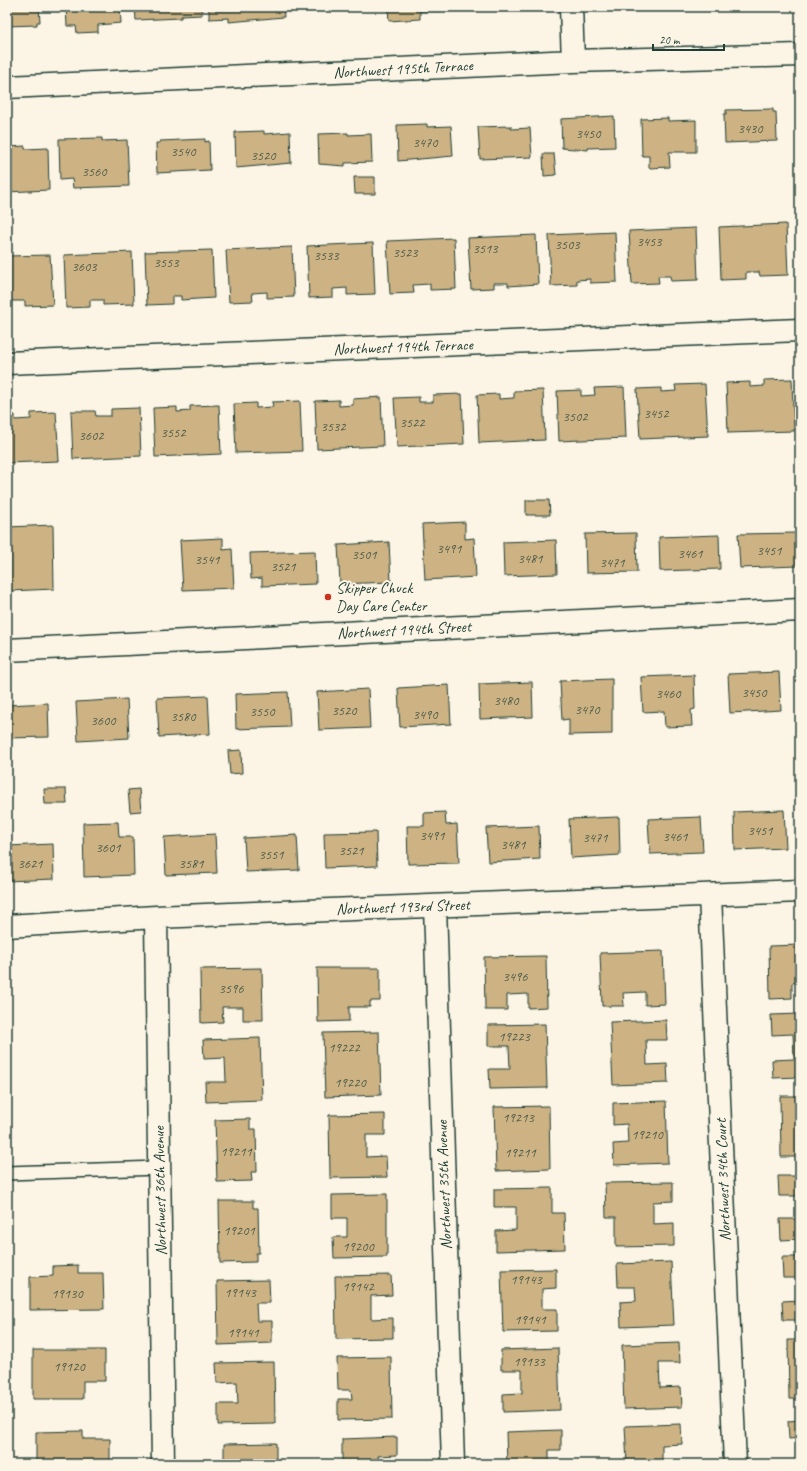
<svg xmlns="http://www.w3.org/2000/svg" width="807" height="1471" viewBox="0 0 807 1471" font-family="Caveat,sans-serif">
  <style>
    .building { fill: #cdb283; stroke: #1f3d34 }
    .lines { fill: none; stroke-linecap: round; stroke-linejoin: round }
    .lane-casing { stroke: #1f3d34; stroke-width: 16 }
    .street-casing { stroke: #1f3d34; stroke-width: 25 }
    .lane { stroke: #fcf5e5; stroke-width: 13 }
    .street { stroke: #fcf5e5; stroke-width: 22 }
    .poi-dot { fill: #c8321e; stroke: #fcf5e5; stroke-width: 1.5 }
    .labels { text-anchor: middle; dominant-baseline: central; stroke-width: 4; stroke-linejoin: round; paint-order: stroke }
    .number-label { font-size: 14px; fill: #4a5a48 }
    .street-label { font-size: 16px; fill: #1f3d34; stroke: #fcf5e5 }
    .poi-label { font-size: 16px; fill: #1f3d34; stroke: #fcf5e5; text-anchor: start }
  </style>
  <rect width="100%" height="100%" fill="#fcf5e5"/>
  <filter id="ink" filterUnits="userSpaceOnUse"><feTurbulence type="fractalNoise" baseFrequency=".025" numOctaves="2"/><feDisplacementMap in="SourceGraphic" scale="8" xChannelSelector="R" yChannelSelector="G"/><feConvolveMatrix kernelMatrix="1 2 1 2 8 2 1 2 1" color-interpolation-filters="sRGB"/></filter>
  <g filter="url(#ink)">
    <path class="building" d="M 7,7 L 39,7 L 40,22 L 37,22 L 37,25 L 7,26 Z
      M 66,7 L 120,7 L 121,23 L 98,25 L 98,32 L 77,33 L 76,26 L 67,26 Z
      M 135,7 L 202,7 L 202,15 L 181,16 L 181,18 L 136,20 Z
      M 209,7 L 283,7 L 284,17 L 229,22 L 229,18 L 209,19 Z
      M 291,7 L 364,7 L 364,8 L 309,11 L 291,10 Z
      M 388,7 L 442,7 L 442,11 L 420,11 L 420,19 L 389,21 Z
      M 773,109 L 773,112 L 776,112 L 777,141 L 725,143 L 724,114 L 726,114 L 726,110 Z
      M 614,116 L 615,147 L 588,148 L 588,150 L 562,148 L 561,119 Z
      M 668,118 L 668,121 L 696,120 L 696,152 L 669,152 L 670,167 L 649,168 L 649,156 L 642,156 L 641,119 Z
      M 427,124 L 427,127 L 451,126 L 453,156 L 398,161 L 397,125 Z
      M 511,126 L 511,129 L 530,128 L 532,157 L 480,159 L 478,127 Z
      M 264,131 L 264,134 L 290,132 L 291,163 L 236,168 L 235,132 Z
      M 348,133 L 348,135 L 371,134 L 372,162 L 345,163 L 345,166 L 319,164 L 318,134 Z
      M 102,138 L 102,141 L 127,140 L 129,186 L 73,188 L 72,179 L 60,180 L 59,139 Z
      M 205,139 L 205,142 L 209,141 L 210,170 L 157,173 L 156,143 L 160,143 L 160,141 Z
      M 25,146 L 25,149 L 48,148 L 49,190 L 7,192 L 7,147 Z
      M 543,154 L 554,154 L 556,175 L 544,176 Z
      M 354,177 L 375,177 L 375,194 L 355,194 Z
      M 786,224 L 788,275 L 760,276 L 759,272 L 746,272 L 746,279 L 721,280 L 719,227 Z
      M 696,228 L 698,280 L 671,281 L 670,276 L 658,276 L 659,283 L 632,284 L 629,231 Z
      M 615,232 L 617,282 L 590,283 L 590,279 L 577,280 L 577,285 L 551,286 L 549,235 Z
      M 536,235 L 538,284 L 508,286 L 508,283 L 494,283 L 494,288 L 471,289 L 468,238 Z
      M 454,238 L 456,289 L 430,290 L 430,284 L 413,285 L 414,293 L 390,294 L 387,241 Z
      M 373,243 L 375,294 L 347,295 L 347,288 L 333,289 L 333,297 L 309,298 L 307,246 Z
      M 292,247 L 294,297 L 267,298 L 267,292 L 252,293 L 253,301 L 229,302 L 226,250 Z
      M 212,250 L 214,298 L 181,300 L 181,296 L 172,296 L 172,304 L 147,305 L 145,252 Z
      M 132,252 L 134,304 L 103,305 L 103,300 L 90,300 L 90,307 L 66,308 L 64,255 Z
      M 50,255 L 53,305 L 25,306 L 25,301 L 9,301 L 9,309 L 7,309 L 7,256 Z
      M 792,379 L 794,431 L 728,433 L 726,383 L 750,382 L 750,387 L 764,386 L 764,380 Z
      M 705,384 L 708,436 L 640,439 L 637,389 L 661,388 L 661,392 L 676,391 L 675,385 Z
      M 624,387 L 626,438 L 559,441 L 557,391 L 581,390 L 581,396 L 595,395 L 594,388 Z
      M 543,390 L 545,440 L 479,443 L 477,395 L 499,394 L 499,399 L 514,398 L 514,391 Z
      M 462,394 L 464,444 L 397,447 L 394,398 L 419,397 L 419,402 L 433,402 L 433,395 Z
      M 381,397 L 383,446 L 317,449 L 315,401 L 339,400 L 339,406 L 353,405 L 353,399 Z
      M 300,401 L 302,451 L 236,453 L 234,404 L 256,403 L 256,408 L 273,407 L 272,402 Z
      M 219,405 L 221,454 L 155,457 L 153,408 L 177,407 L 177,412 L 190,411 L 190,406 Z
      M 139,408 L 141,456 L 73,459 L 71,411 L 95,411 L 96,416 L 111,416 L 111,409 Z
      M 56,412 L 59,461 L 7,463 L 7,415 L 15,415 L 15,420 L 31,419 L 31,413 Z
      M 526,500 L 549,500 L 550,515 L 526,515 Z
      M 465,522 L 465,539 L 474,538 L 476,577 L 425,580 L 422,524 Z
      M 53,525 L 54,589 L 10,591 L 8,527 Z
      M 636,533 L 637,572 L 586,573 L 585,534 Z
      M 798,533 L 799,566 L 740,568 L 738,534 Z
      M 719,535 L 720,569 L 660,571 L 659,537 Z
      M 223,538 L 223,550 L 232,549 L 234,588 L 183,590 L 180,540 Z
      M 556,540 L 557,574 L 504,576 L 503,542 Z
      M 389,542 L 391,582 L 340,584 L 338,545 Z
      M 315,551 L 316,584 L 262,586 L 262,578 L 251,579 L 250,553 Z
      M 779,672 L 781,710 L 730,713 L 728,674 Z
      M 694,675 L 695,709 L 691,710 L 692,726 L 665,727 L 664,711 L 643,712 L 641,677 Z
      M 612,679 L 612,734 L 569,735 L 569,719 L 562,720 L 560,681 Z
      M 532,682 L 533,717 L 480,719 L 479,684 Z
      M 449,685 L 451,724 L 400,727 L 398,688 Z
      M 368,689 L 370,728 L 319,730 L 317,692 Z
      M 288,692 L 290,727 L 236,729 L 235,694 Z
      M 208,696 L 210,734 L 159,737 L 157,698 Z
      M 127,699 L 129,738 L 78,741 L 76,702 Z
      M 48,703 L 49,737 L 7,738 L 7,705 Z
      M 241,750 L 242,773 L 230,774 L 228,751 Z
      M 44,789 L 66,789 L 67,804 L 45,804 Z
      M 139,789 L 141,811 L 130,812 L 128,790 Z
      M 784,810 L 786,848 L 735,850 L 734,812 Z
      M 445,812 L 446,825 L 457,824 L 459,863 L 408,864 L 407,826 L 424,826 L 424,813 Z
      M 619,817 L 620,855 L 571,858 L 569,819 Z
      M 701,817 L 703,852 L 650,854 L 648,819 Z
      M 118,822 L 119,837 L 133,837 L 134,875 L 84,877 L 83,823 Z
      M 539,826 L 540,859 L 488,862 L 486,828 Z
      M 376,832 L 377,866 L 325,868 L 324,833 Z
      M 215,834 L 217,873 L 166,875 L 164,837 Z
      M 297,835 L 299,870 L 246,872 L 244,838 Z
      M 53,844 L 54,879 L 7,881 L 7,846 Z
      M 800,945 L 800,982 L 792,983 L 792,998 L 770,999 L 769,946 Z
      M 663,951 L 665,1004 L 645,1005 L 645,992 L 623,993 L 624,1006 L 602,1006 L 600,953 Z
      M 546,956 L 547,1007 L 528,1008 L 528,994 L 507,995 L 507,1010 L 485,1010 L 484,957 Z
      M 262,968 L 263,1020 L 243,1020 L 243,1007 L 222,1007 L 223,1022 L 201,1023 L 200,969 Z
      M 317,968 L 380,968 L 380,1001 L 370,1001 L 370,1007 L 349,1007 L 349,1021 L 318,1022 Z
      M 800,1014 L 800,1077 L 773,1078 L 772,1060 L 794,1059 L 793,1034 L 772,1035 L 771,1015 Z
      M 666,1020 L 667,1040 L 646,1040 L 647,1065 L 667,1064 L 668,1083 L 613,1085 L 610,1022 Z
      M 545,1024 L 547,1088 L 490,1089 L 489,1069 L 510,1069 L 509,1046 L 488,1046 L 488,1025 Z
      M 379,1032 L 381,1095 L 325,1097 L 323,1033 Z
      M 260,1038 L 262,1100 L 206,1102 L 205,1082 L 226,1082 L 225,1058 L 204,1059 L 203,1040 Z
      M 780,1096 L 800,1096 L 800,1157 L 781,1157 Z
      M 666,1101 L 668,1163 L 614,1165 L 613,1144 L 628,1143 L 627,1124 L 613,1125 L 613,1103 Z
      M 549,1106 L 550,1169 L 496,1171 L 494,1107 Z
      M 385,1114 L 385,1135 L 366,1135 L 366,1157 L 386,1156 L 387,1177 L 330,1178 L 329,1115 Z
      M 250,1119 L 250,1129 L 256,1129 L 257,1172 L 251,1172 L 252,1181 L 217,1182 L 215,1120 Z
      M 778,1176 L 800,1176 L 800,1204 L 800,1196 L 779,1196 Z
      M 673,1182 L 673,1201 L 653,1202 L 653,1224 L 674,1223 L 674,1246 L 616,1247 L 616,1217 L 606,1217 L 605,1183 Z
      M 552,1188 L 552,1213 L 564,1213 L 565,1249 L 496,1251 L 496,1231 L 516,1230 L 516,1207 L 494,1207 L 494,1189 Z
      M 387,1194 L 387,1257 L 334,1258 L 333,1237 L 347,1237 L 347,1218 L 332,1218 L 332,1195 Z
      M 219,1201 L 253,1201 L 253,1208 L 258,1208 L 259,1253 L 256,1253 L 256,1262 L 220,1263 Z
      M 780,1219 L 800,1219 L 800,1239 L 781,1240 Z
      M 782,1257 L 800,1257 L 800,1278 L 783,1278 Z
      M 671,1262 L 674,1325 L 621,1327 L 620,1302 L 636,1301 L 635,1287 L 618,1287 L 617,1264 Z
      M 78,1265 L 78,1273 L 103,1273 L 104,1309 L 30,1310 L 30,1277 L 53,1276 L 53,1266 Z
      M 556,1269 L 556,1288 L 542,1289 L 542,1309 L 557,1309 L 557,1331 L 503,1332 L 501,1270 Z
      M 391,1275 L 392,1295 L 371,1296 L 371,1319 L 393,1318 L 393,1338 L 336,1339 L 335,1276 Z
      M 269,1280 L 270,1303 L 256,1303 L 257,1321 L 272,1321 L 272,1343 L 218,1345 L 217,1281 Z
      M 800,1300 L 800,1320 L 783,1320 L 782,1301 Z
      M 788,1340 L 800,1340 L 800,1399 L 789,1399 Z
      M 679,1343 L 680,1363 L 659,1363 L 660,1388 L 681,1387 L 682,1407 L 624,1409 L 622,1345 Z
      M 558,1348 L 560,1410 L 503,1412 L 503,1394 L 522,1393 L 522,1370 L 501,1370 L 501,1350 Z
      M 33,1350 L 105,1350 L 105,1381 L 83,1381 L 83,1399 L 33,1399 Z
      M 391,1357 L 392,1419 L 338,1420 L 338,1399 L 352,1399 L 351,1390 L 338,1390 L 337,1358 Z
      M 274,1362 L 275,1424 L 218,1425 L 218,1404 L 238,1404 L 237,1382 L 217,1383 L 216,1363 Z
      M 800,1420 L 800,1438 L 789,1439 L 788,1421 Z
      M 681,1424 L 682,1444 L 662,1445 L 662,1464 L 627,1464 L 625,1426 Z
      M 561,1430 L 561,1450 L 549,1450 L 549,1464 L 507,1464 L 506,1432 Z
      M 83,1431 L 83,1439 L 110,1439 L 110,1464 L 36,1464 L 36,1432 Z
      M 397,1437 L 397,1455 L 378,1456 L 379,1464 L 342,1464 L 342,1439 Z
      M 276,1443 L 276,1462 L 263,1462 L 263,1464 L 224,1464 L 224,1444 Z"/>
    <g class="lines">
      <defs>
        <path id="lane" d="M 7,1173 L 159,1168"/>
        <path id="street" d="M 571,7 L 573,61
          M 7,87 L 573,61 L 800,55
          M 7,363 L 800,330
          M 7,650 L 800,610
          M 710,895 L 735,1464
          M 435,906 L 453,1464
          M 156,917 L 163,1464
          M 7,926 L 156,917 L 800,891"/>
      </defs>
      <use href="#lane" class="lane-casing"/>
      <use href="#street" class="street-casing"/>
      <use href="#lane" class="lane"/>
      <use href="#street" class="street"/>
    </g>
  </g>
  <circle class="poi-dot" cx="328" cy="597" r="4"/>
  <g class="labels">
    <g class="number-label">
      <text x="750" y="128">3430</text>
      <text x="588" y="133">3450</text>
      <text x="425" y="142">3470</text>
      <text x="183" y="151">3540</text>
      <text x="263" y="155">3520</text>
      <text x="94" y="171">3560</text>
      <text x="649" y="241">3453</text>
      <text x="567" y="244">3503</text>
      <text x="485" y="248">3513</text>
      <text x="405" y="252">3523</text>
      <text x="326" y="255">3533</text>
      <text x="166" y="262">3553</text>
      <text x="84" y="266">3603</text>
      <text x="656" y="413">3452</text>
      <text x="575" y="416">3502</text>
      <text x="412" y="422">3522</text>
      <text x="333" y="426">3532</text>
      <text x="173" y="432">3552</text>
      <text x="91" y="435">3602</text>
      <text x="449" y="548">3491</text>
      <text x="769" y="550">3451</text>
      <text x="690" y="553">3461</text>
      <text x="364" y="554">3501</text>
      <text x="530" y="558">3481</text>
      <text x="207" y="559">3541</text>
      <text x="612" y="562">3471</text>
      <text x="283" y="566">3521</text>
      <text x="754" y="692">3450</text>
      <text x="668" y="693">3460</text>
      <text x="506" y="700">3480</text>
      <text x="587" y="709">3470</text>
      <text x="344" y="710">3520</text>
      <text x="262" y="711">3550</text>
      <text x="425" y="714">3490</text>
      <text x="183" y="716">3580</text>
      <text x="103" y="720">3600</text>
      <text x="760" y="830">3451</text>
      <text x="432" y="835">3491</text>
      <text x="675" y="836">3461</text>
      <text x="595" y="837">3471</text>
      <text x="513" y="844">3481</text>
      <text x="108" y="847">3601</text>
      <text x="351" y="850">3521</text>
      <text x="271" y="854">3551</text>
      <text x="30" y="863">3621</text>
      <text x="191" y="863">3581</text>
      <text x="515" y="976">3496</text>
      <text x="231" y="988">3596</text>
      <text x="514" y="1036">19223</text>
      <text x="344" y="1047">19222</text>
      <text x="350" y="1082">19220</text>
      <text x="518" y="1117">19213</text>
      <text x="647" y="1134">19210</text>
      <text x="236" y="1151">19211</text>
      <text x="520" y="1152">19211</text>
      <text x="239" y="1230">19201</text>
      <text x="358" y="1246">19200</text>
      <text x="526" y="1279">19143</text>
      <text x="358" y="1286">19142</text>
      <text x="240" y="1292">19143</text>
      <text x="67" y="1293">19130</text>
      <text x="530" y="1319">19141</text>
      <text x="243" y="1332">19141</text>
      <text x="529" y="1361">19133</text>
      <text x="69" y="1366">19120</text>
    </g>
    <g class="street-label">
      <text transform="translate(403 69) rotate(-3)">Northwest 195th Terrace</text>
      <text transform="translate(403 347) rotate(-2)">Northwest 194th Terrace</text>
      <text transform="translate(404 630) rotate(-3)">Northwest 194th Street</text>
      <text transform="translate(403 907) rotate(-2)">Northwest 193rd Street</text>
      <text transform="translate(723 1180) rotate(-92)">Northwest 34th Court</text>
      <text transform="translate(444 1185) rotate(-92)">Northwest 35th Avenue</text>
      <text transform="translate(160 1191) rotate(-91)">Northwest 36th Avenue</text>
    </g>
    <g class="poi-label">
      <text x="336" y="588">Skipper Chuck<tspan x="336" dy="18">Day Care Center</tspan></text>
    </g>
  </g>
  <rect width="807" height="1471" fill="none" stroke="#fcf5e5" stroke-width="24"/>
  <rect x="12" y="12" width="783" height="1447" fill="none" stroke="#1f3d34" stroke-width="1.5" filter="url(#ink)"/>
  <path d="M653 44v6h71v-6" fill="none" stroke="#1f3d34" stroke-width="2"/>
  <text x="659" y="44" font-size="12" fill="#1f3d34" stroke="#fcf5e5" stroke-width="3" paint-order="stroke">20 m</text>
</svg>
